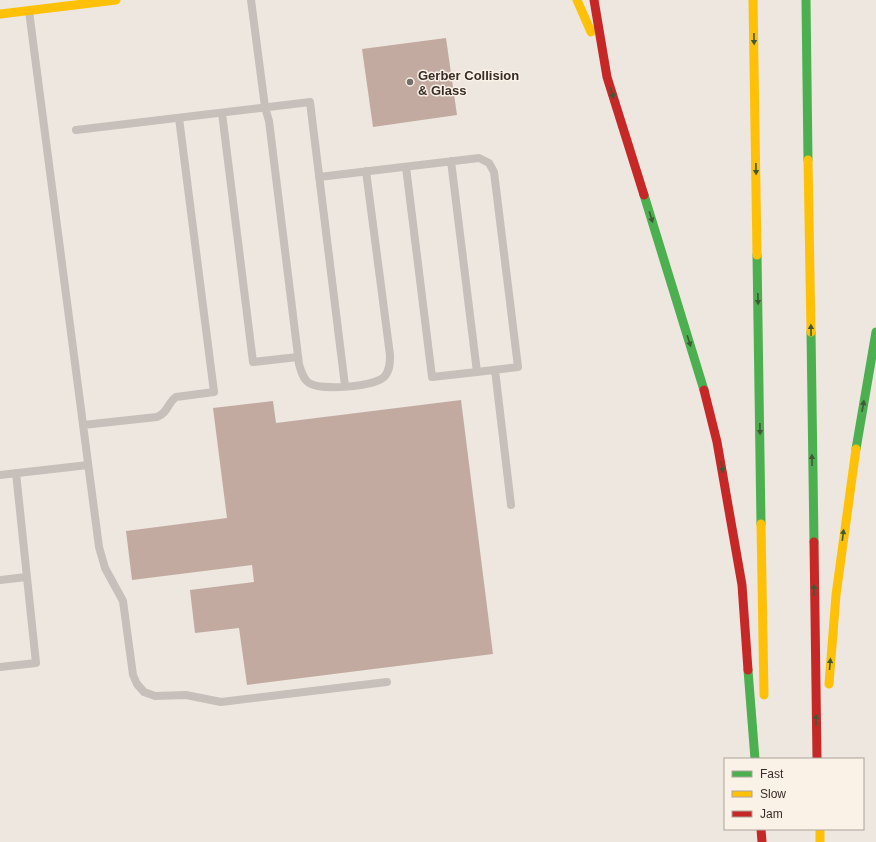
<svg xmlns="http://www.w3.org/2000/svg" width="876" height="842" viewBox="0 0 876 842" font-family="Helvetica,sans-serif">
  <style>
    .building { fill: #c2aaa1 }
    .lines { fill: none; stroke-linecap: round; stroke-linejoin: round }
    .lane { stroke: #c7bfb9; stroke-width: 8 }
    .fast { stroke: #4caf50; stroke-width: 9 }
    .slow { stroke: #ffc107; stroke-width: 9 }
    .jam { stroke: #c62828; stroke-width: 9 }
    .oneway { fill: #3e5a35 }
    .poi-dot { fill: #776d68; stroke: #fbf2e7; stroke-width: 1.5 }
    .labels { text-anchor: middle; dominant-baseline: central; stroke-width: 3; stroke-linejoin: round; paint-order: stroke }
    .poi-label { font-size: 13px; font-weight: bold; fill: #372c27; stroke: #fbf2e7; text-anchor: start }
  </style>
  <rect width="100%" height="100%" fill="#ede7e0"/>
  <path class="building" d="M 446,38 L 457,115 L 373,127 L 362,49 Z
    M 461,400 L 493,654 L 247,685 L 239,628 L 195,633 L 190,590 L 254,582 L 252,565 L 132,580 L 126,531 L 227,518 L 213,408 L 273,401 L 276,423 Z"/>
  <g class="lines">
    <path class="lane" d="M 251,0 L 265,107 L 269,121 L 299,364 C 301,371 303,379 309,383 C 321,391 376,387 385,376 C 390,370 390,362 390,355 L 366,171
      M 29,11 L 99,547 L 105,568 L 123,601 L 133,675 L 137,684 L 144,692 L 155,696 L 186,695 L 221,702 L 387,682
      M 222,113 L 253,362 L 298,357
      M 76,130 L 310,102 L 345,386
      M 406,167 L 432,377 L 477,372
      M 319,177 L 479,158 L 489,163 L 494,172 L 518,367 L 477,372 L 451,161
      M 495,370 L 511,505
      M 83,425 L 157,417 C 169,412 167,403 176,397 L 214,392 L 179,118
      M 0,475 L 88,465
      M 0,580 L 27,577
      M 0,667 L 36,663 L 16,473"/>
    <path class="fast" d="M 806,0 L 808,160
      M 644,195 L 704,390
      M 757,255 L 761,524
      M 811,332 L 814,542
      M 856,449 L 876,332
      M 748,670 L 755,759"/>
    <path class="slow" d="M 577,0 L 591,32
      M 753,0 L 757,255
      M 0,14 L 116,0
      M 808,160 L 811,332
      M 761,524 L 764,695
      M 829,684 L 836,595 L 856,449
      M 820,829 L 820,842"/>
    <path class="jam" d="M 594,0 L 607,77 L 644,195
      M 704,390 L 717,442 L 742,585 L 748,670
      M 814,542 L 817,759
      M 761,829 L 762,842"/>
  </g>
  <defs><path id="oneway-solid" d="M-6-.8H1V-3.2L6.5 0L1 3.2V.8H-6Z"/></defs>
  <g class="oneway">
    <use href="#oneway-solid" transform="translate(754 39) rotate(89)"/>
    <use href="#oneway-solid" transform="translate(612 93) rotate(73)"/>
    <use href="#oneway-solid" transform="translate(756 169) rotate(89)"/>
    <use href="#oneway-solid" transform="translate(651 217) rotate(73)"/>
    <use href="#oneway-solid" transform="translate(758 299) rotate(89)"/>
    <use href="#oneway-solid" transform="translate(811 330) rotate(-91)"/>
    <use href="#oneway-solid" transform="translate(689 341) rotate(72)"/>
    <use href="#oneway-solid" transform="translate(863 406) rotate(-80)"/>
    <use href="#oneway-solid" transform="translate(760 429) rotate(89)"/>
    <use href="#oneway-solid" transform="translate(812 460) rotate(-91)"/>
    <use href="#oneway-solid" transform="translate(722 467) rotate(80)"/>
    <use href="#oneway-solid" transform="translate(843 535) rotate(-83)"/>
    <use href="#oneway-solid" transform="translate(814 590) rotate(-91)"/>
    <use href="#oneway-solid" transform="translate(830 664) rotate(-85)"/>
    <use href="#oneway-solid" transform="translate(816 720) rotate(-91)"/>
  </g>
  <circle class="poi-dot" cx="410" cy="82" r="4"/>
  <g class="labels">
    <g class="poi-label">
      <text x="418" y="75">Gerber Collision<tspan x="418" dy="15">&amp; Glass</tspan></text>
    </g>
  </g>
  <rect x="724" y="758" width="140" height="72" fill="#fbf2e7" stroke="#ada39a"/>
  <rect x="732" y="771" width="20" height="6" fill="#4caf50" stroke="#ada39a"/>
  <text x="760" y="778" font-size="12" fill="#372c27">Fast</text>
  <rect x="732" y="791" width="20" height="6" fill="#ffc107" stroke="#ada39a"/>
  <text x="760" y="798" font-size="12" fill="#372c27">Slow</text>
  <rect x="732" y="811" width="20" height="6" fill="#c62828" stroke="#ada39a"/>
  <text x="760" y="818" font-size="12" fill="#372c27">Jam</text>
</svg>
